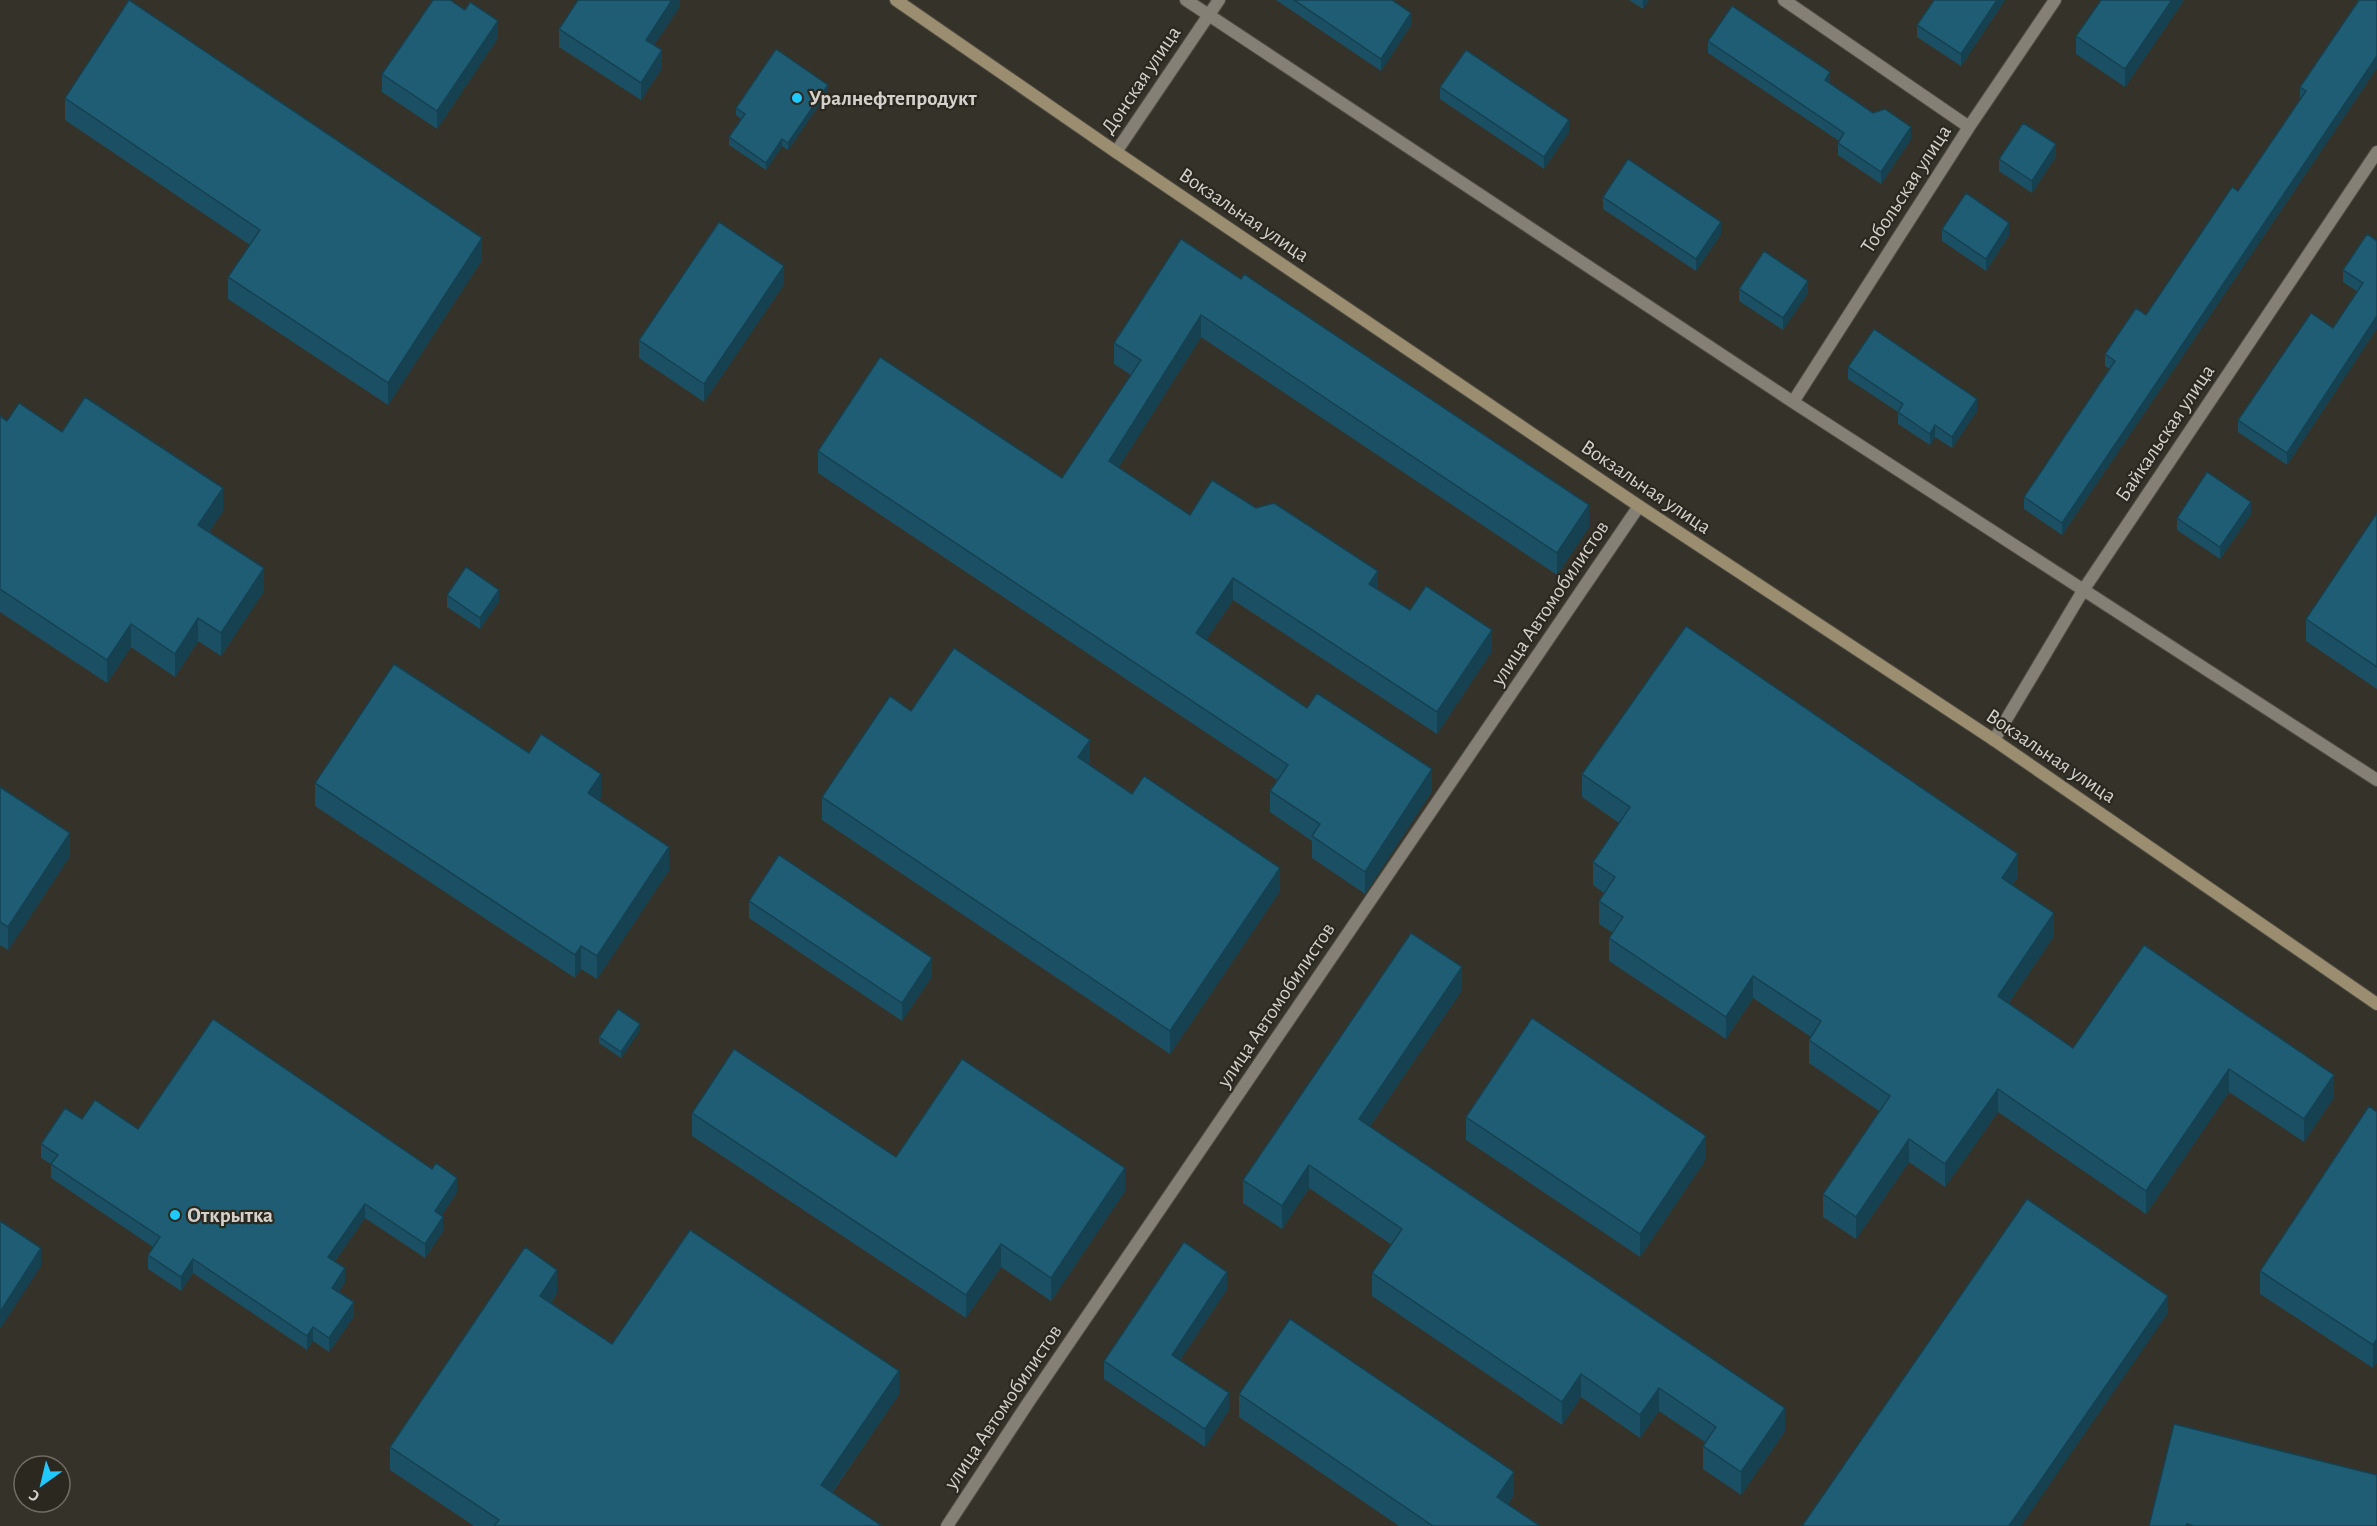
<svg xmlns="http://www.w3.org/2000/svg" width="2377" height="1526" viewBox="0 0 2377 1526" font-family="'Alegreya Sans',sans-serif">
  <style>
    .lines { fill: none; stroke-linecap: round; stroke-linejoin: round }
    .street-casing { stroke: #504d45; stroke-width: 14 }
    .secondary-casing { stroke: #504d45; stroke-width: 14 }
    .street { stroke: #858076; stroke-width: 12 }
    .secondary { stroke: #9b8e70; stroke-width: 12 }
    .wall { fill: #1b5064 }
    .shaded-wall { fill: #164151 }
    .building { fill: #1f5d74; stroke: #164151; stroke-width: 1.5 }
    .poi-dot { fill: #20c9fd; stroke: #2b281f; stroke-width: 2 }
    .labels { text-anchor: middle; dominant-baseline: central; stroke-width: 4.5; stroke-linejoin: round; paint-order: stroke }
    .street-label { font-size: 21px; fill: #d4d1cc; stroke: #2b281f }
    .poi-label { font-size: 21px; font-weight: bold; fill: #d4d1cc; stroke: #2b281f; text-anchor: start }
  </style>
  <rect width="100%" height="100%" fill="#353229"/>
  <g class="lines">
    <defs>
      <path id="street" d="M 1186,0 L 1793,402 L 2377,780
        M 1784,0 L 1969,127
        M 1116,152 L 1219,0
        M 1793,402 L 1969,127 L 2055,0
        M 1994,740 L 2084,589 L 2377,152
        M 947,1526 L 1030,1400 L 1639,506"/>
      <path id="secondary" d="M 896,0 L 1116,152 L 1639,506 L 1994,740 L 2377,1004"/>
    </defs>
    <use href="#street" class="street-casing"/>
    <use href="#secondary" class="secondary-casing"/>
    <use href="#street" class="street"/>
    <use href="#secondary" class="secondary"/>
  </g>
  <path class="wall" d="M 680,0 L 680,6 L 654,45 L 662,68 L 641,100 L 559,47 L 559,29 Z
    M 1276,0 L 1392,0 L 1411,25 L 1381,71 Z
    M 1629,0 L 1649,0 L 1643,9 Z
    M 1934,0 L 2005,0 L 1961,66 L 1917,37 L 1917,25 Z
    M 2101,0 L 2184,0 L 2125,87 L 2076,54 L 2076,36 Z
    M 2377,0 L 2377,68 L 2062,535 L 2024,509 L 2024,497 L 2110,369 L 2105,366 L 2105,354 L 2146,315 L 2238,191 L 2300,99 L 2300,87 Z
    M 498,38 L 437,129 L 382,92 L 382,74 Z
    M 1708,41 L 1830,84 L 1911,139 L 1881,184 L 1838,155 L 1838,143 L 1839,141 L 1708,53 Z
    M 1440,87 L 1569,132 L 1544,169 L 1440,99 Z
    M 828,92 L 788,150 L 782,146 L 766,170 L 729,145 L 729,137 L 741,119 L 736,115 L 736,108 Z
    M 65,98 L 482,260 L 388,405 L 228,299 L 228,277 L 250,245 L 65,120 Z
    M 2056,156 L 2032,193 L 1999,171 L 1999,159 Z
    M 1603,197 L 1721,234 L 1696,271 L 1603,209 Z
    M 1942,229 L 2009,235 L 1986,271 L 1942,241 Z
    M 1181,239 L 1589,527 L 1557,575 L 1201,337 L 1118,468 L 1190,515 L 1378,589 L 1410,610 L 1492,651 L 1437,734 L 1233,600 L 1206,640 L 1432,791 L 1365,894 L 1312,858 L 1312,841 L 1270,812 L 1270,791 L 1277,780 L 818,473 L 818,451 L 1062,478 L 1131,375 L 1114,364 L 1114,343 Z
    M 2377,241 L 2377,328 L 2287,465 L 2238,432 L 2238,420 L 2333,328 L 2358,292 L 2343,282 L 2343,270 Z
    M 784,284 L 704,402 L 639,358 L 639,340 Z
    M 1739,289 L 1808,293 L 1783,330 L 1739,301 Z
    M 1848,367 L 1977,411 L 1952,448 L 1935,437 L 1930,445 L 1898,424 L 1898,412 L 1848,379 Z
    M 0,416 L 7,421 L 62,432 L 223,511 L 209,532 L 264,591 L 221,656 L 198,641 L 175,677 L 131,647 L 107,683 L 0,612 Z
    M 2377,513 L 2377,689 L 2306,641 L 2306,619 Z
    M 2251,514 L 2220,559 L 2177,530 L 2177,518 Z
    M 447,595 L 499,601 L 480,629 L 447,607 Z
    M 911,711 L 1090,763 L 1089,765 L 1280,891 L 1170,1054 L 822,820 L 822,797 Z
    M 529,753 L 601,797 L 599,800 L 669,870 L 597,979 L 581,969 L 575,978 L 315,806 L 315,783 Z
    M 1582,774 L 2018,877 L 2012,885 L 2054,936 L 2008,1004 L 2073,1048 L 2144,945 L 2334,1097 L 2304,1142 L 2229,1092 L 2146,1214 L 1998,1112 L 1945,1187 L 1909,1162 L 1856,1239 L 1823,1217 L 1823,1194 L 1879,1111 L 1809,1063 L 1809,1040 L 1811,1037 L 1753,998 L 1726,1039 L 1609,961 L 1609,938 L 1613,933 L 1599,924 L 1599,901 L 1604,893 L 1593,885 L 1593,862 L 1619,823 L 1582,797 Z
    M 0,787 L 70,856 L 8,950 L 0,945 Z
    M 749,901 L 932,976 L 902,1021 L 749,918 Z
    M 1462,990 L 1370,1126 L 1785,1431 L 1741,1495 L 1703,1469 L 1703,1446 L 1705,1442 L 1659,1411 L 1640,1438 L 1581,1397 L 1562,1425 L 1372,1296 L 1372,1273 L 1392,1245 L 1309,1188 L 1282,1229 L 1243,1203 L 1243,1180 Z
    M 640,1030 L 621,1058 L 599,1043 L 599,1037 Z
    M 2377,1112 L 2377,1362 L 2373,1368 L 2260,1294 L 2260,1271 Z
    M 692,1113 L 896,1157 L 1125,1191 L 1051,1301 L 1001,1267 L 966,1318 L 692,1136 Z
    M 1466,1117 L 1706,1159 L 1640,1257 L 1466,1140 Z
    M 82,1119 L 138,1129 L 457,1192 L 441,1216 L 443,1231 L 425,1258 L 365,1218 L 335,1261 L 345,1282 L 339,1292 L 354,1316 L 329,1352 L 313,1341 L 307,1350 L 193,1273 L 181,1291 L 148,1269 L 148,1255 L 153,1247 L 51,1178 L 51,1164 L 41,1158 L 41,1144 Z
    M 1227,1289 L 1180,1360 L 1229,1410 L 1205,1447 L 1104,1379 L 1104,1361 Z
    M 557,1293 L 551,1303 L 612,1344 L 899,1394 L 832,1493 L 882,1526 L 474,1526 L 390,1470 L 390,1447 Z
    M 1239,1394 L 1514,1495 L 1508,1504 L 1540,1526 L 1399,1526 L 1239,1417 Z"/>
  <path class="shaded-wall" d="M 672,0 L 680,0 L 680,6 L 646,57 L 646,40 Z
    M 1643,0 L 1649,0 L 1643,9 Z
    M 1997,0 L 2005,0 L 1961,66 L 1961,54 Z
    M 2172,0 L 2184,0 L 2125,87 L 2125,69 Z
    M 1411,13 L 1411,25 L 1381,71 L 1381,59 Z
    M 498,21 L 498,38 L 437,129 L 437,111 Z
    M 662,50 L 662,68 L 641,100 L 641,83 Z
    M 2377,56 L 2377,68 L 2062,535 L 2062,523 Z
    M 1830,72 L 1830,84 L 1825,80 Z
    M 828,85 L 828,92 L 788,150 L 788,143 Z
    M 1569,120 L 1569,132 L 1544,169 L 1544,157 Z
    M 1911,127 L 1911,139 L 1881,184 L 1881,172 Z
    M 782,139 L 782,146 L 766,170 L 766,163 Z
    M 2056,144 L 2056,156 L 2032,193 L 2032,181 Z
    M 1721,222 L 1721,234 L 1696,271 L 1696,259 Z
    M 2009,223 L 2009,235 L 1986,271 L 1986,259 Z
    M 482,238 L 482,260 L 388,405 L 388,383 Z
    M 784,266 L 784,284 L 704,402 L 704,384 Z
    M 1808,281 L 1808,293 L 1783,330 L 1783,318 Z
    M 1201,315 L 1201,337 L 1109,483 L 1109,461 Z
    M 2377,316 L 2377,328 L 2287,465 L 2287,453 Z
    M 1977,399 L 1977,411 L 1952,448 L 1952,437 Z
    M 1935,425 L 1935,437 L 1930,445 L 1930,434 Z
    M 223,488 L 223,511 L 198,548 L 198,525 Z
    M 2251,502 L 2251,514 L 2220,559 L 2220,547 Z
    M 1589,505 L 1589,527 L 1557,575 L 1557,553 Z
    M 264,568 L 264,591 L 221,656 L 221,633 Z
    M 1378,571 L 1378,593 L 1369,584 Z
    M 1233,578 L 1233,600 L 1196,655 L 1196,633 Z
    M 499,590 L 499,601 L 480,629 L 480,618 Z
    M 198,618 L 198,641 L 175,677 L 175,654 Z
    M 131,624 L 131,647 L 107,683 L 107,660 Z
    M 1492,630 L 1492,651 L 1437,734 L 1437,712 Z
    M 1090,740 L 1090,763 L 1078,780 L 1078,757 Z
    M 1432,769 L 1432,791 L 1365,894 L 1365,872 Z
    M 601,774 L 601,797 L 588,816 L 588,793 Z
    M 70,833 L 70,856 L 8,950 L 8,927 Z
    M 669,847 L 669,870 L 597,979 L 597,956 Z
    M 2018,854 L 2018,877 L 2002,901 L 2002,878 Z
    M 1280,868 L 1280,891 L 1170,1054 L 1170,1031 Z
    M 2054,913 L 2054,936 L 1998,1019 L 1998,996 Z
    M 581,946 L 581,969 L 575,978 L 575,955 Z
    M 932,958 L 932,976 L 902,1021 L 902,1003 Z
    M 1462,967 L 1462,990 L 1359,1142 L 1359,1119 Z
    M 1753,976 L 1753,998 L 1726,1039 L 1726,1017 Z
    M 640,1024 L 640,1030 L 621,1058 L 621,1052 Z
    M 2229,1069 L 2229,1092 L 2146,1214 L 2146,1191 Z
    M 2334,1075 L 2334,1097 L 2304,1142 L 2304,1119 Z
    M 1998,1089 L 1998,1112 L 1945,1187 L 1945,1164 Z
    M 1706,1136 L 1706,1159 L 1640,1257 L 1640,1234 Z
    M 1909,1139 L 1909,1162 L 1856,1239 L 1856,1217 Z
    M 1309,1165 L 1309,1188 L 1282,1229 L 1282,1206 Z
    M 1125,1168 L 1125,1191 L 1051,1301 L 1051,1278 Z
    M 457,1178 L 457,1192 L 435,1225 L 435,1211 Z
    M 365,1204 L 365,1218 L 328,1271 L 328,1257 Z
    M 443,1217 L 443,1231 L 425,1258 L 425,1244 Z
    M 1001,1244 L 1001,1267 L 966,1318 L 966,1295 Z
    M 41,1248 L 41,1266 L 0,1329 L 0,1312 Z
    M 193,1259 L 193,1273 L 181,1291 L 181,1277 Z
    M 345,1268 L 345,1282 L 332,1302 L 332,1288 Z
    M 557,1270 L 557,1293 L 540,1319 L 540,1296 Z
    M 1227,1272 L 1227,1289 L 1172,1372 L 1172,1355 Z
    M 2168,1296 L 2168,1313 L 2021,1526 L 2009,1526 Z
    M 354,1302 L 354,1316 L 329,1352 L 329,1338 Z
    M 313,1327 L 313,1341 L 307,1350 L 307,1336 Z
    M 2377,1339 L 2377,1362 L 2373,1368 L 2373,1345 Z
    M 899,1371 L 899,1394 L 821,1508 L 821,1485 Z
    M 1581,1374 L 1581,1397 L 1562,1425 L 1562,1402 Z
    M 1659,1388 L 1659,1411 L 1640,1438 L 1640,1415 Z
    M 1229,1393 L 1229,1410 L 1205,1447 L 1205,1429 Z
    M 1785,1408 L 1785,1431 L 1741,1495 L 1741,1472 Z
    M 1514,1472 L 1514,1495 L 1497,1520 L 1497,1497 Z"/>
  <path class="building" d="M 129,0 L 482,238 L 388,383 L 228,277 L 260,230 L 65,98 Z
    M 433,0 L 450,0 L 465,10 L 470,2 L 498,21 L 437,111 L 382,74 Z
    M 578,0 L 672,0 L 646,40 L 662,50 L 641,83 L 559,29 Z
    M 1294,0 L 1392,0 L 1411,13 L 1381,59 Z
    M 1934,0 L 1997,0 L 1961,54 L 1917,25 Z
    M 2101,0 L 2172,0 L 2125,69 L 2076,36 Z
    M 2359,0 L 2377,0 L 2377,56 L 2062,523 L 2024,497 L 2115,361 L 2105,354 L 2136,308 L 2146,315 L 2232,187 L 2238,191 L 2306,91 L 2300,87 Z
    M 1732,6 L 1830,72 L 1825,80 L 1873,113 L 1885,109 L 1911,127 L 1881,172 L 1838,143 L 1844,133 L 1708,41 Z
    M 776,49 L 828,85 L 788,143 L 782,139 L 766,163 L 729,137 L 745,114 L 736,108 Z
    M 1466,50 L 1569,120 L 1544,157 L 1440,87 Z
    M 2023,123 L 2056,144 L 2032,181 L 1999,159 Z
    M 1628,159 L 1721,222 L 1696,259 L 1603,197 Z
    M 1966,193 L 2009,223 L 1986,259 L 1942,229 Z
    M 719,222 L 784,266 L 704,384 L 639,340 Z
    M 2367,234 L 2377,241 L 2377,316 L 2287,453 L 2238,420 L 2311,313 L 2333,328 L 2363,283 L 2343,270 Z
    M 1181,239 L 1241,279 L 1244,274 L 1589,505 L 1557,553 L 1201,315 L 1109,461 L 1190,515 L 1212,480 L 1256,508 L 1274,503 L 1378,571 L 1369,584 L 1410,610 L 1426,586 L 1492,630 L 1437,712 L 1233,578 L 1196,633 L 1307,708 L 1317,693 L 1432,769 L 1365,872 L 1312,836 L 1320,824 L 1270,791 L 1288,765 L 818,451 L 880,357 L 1062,478 L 1141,360 L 1114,343 Z
    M 1764,251 L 1808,281 L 1783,318 L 1739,289 Z
    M 1874,329 L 1977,399 L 1952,437 L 1935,425 L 1930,434 L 1898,412 L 1903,404 L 1848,367 Z
    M 85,397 L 223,488 L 198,525 L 264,568 L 221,633 L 198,618 L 175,654 L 131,624 L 107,660 L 0,589 L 0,416 L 7,421 L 19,403 L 62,432 Z
    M 2207,472 L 2251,502 L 2220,547 L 2177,518 Z
    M 2377,513 L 2377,667 L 2306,619 Z
    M 466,567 L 499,590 L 480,618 L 447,595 Z
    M 1686,626 L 2018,854 L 2002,878 L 2054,913 L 1998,996 L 2073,1048 L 2144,945 L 2334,1075 L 2304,1119 L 2229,1069 L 2146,1191 L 1998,1089 L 1945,1164 L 1909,1139 L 1856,1217 L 1823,1194 L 1890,1096 L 1809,1040 L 1821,1021 L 1753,976 L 1726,1017 L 1609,938 L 1623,917 L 1599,901 L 1615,877 L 1593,862 L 1630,807 L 1582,774 Z
    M 954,648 L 1090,740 L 1078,757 L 1132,794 L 1144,776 L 1280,868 L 1170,1031 L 822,797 L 890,696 L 911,711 Z
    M 394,664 L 529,753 L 541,734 L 601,774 L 588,793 L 669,847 L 597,956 L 581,946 L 575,955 L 315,783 Z
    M 0,787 L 70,833 L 8,927 L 0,922 Z
    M 779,855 L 932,958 L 902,1003 L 749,901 Z
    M 1411,933 L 1462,967 L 1359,1119 L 1785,1408 L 1741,1472 L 1703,1446 L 1716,1427 L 1659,1388 L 1640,1415 L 1581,1374 L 1562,1402 L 1372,1273 L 1402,1229 L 1309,1165 L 1282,1206 L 1243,1180 Z
    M 618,1009 L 640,1024 L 621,1052 L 599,1037 Z
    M 1532,1018 L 1706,1136 L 1640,1234 L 1466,1117 Z
    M 213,1019 L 432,1169 L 436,1163 L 457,1178 L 435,1211 L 443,1217 L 425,1244 L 365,1204 L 328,1257 L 345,1268 L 332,1288 L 354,1302 L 329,1338 L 313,1327 L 307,1336 L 193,1259 L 181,1277 L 148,1255 L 160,1237 L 51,1164 L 58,1155 L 41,1144 L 65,1108 L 82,1119 L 95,1100 L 138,1129 Z
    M 734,1049 L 896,1157 L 962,1059 L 1125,1168 L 1051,1278 L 1001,1244 L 966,1295 L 692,1113 Z
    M 2369,1106 L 2377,1112 L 2377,1339 L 2373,1345 L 2260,1271 Z
    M 2027,1199 L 2168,1296 L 2009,1526 L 1802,1526 Z
    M 0,1221 L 41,1248 L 0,1312 Z
    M 690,1230 L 899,1371 L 821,1485 L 882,1526 L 494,1526 L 499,1520 L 390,1447 L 525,1247 L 557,1270 L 540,1296 L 612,1344 Z
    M 1184,1242 L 1227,1272 L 1172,1355 L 1229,1393 L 1205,1429 L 1104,1361 Z
    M 1290,1319 L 1514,1472 L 1497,1497 L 1540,1526 L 1433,1526 L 1239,1394 Z
    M 2174,1424 L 2377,1475 L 2377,1526 L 2194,1526 L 2187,1524 L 2186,1526 L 2149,1526 Z"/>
  <g class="poi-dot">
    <circle cx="797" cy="98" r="6"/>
    <circle cx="175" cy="1215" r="6"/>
  </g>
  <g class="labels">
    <g class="street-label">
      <text transform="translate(1141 80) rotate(-56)">Донская улица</text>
      <text transform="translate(1906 189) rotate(-57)">Тобольская улица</text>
      <text transform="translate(1244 215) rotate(34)">Вокзальная улица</text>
      <text transform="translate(2165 433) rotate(-56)">Байкальская улица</text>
      <text transform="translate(1646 487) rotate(34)">Вокзальная улица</text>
      <text transform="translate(1550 603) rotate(-56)">улица Автомобилистов</text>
      <text transform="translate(2051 756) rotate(34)">Вокзальная улица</text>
      <text transform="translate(1276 1005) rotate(-56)">улица Автомобилистов</text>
      <text transform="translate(1003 1407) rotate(-56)">улица Автомобилистов</text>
    </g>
    <g class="poi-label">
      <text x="809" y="98">Уралнефтепродукт</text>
      <text x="187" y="1215">Открытка</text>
    </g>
  </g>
  <g transform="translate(42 1484) rotate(214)"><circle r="28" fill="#2b281f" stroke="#6f6c64" stroke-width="1.5"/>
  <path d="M0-4.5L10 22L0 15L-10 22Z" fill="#20c9fd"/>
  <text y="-9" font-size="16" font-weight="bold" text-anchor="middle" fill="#d4d1cc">С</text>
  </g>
</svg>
